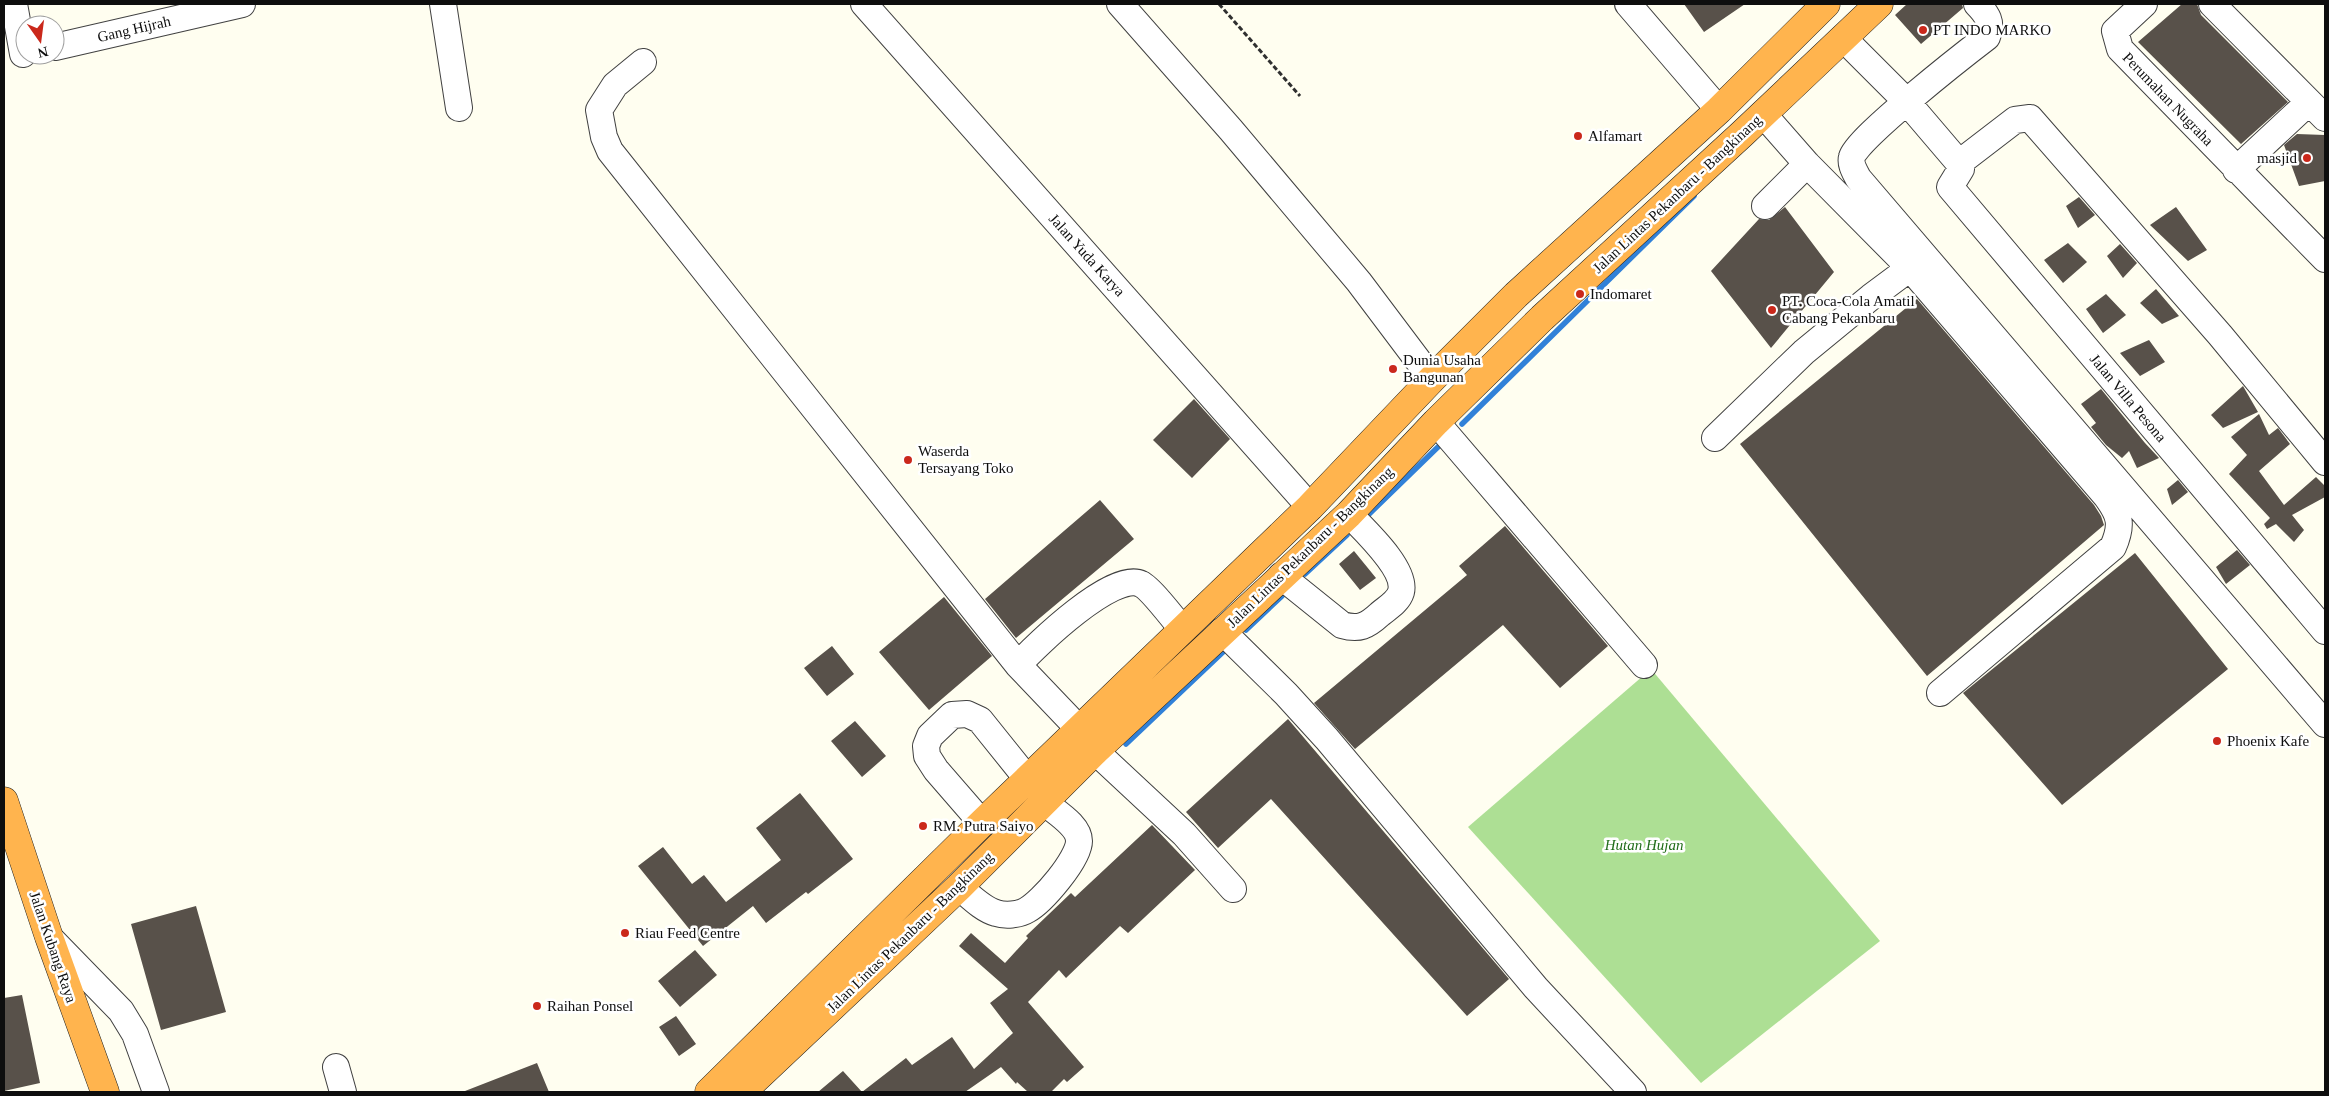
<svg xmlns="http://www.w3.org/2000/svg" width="2329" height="1096" viewBox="0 0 2329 1096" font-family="Georgia,serif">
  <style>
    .forest { fill: #addf94 }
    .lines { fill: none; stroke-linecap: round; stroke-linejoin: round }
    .stream { stroke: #3181d8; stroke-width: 5.5 }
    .building { fill: #58514a }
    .minor-casing { stroke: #414141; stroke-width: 28 }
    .highway-casing { stroke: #1f1f1f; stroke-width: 29 }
    .path { stroke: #303030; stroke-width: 3; stroke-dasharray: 5 2.5; stroke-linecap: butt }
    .minor { stroke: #fff; stroke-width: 26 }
    .highway { stroke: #ffb44e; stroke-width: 28 }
    .poi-dot { fill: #ca281b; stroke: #fff; stroke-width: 2 }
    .labels { text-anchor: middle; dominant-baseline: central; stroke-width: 5; stroke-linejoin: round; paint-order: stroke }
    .street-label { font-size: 15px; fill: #0e0e0e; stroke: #fff }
    .poi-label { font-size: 15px; fill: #0e0e0e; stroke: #fff; text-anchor: start }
    .park-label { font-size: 15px; font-style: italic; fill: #206c19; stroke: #fff }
  </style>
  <rect width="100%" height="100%" fill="#fffef0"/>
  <path class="forest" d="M 1651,669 L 1880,941 L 1701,1083 L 1468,827 Z"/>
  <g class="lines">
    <path class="stream" d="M 1462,424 L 1694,196
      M 1365,518 L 1439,446
      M 1305,574 L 1347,535
      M 1246,630 L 1282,596
      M 1126,744 L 1223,652"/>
  </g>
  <path class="building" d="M 1684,4 L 1745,4 L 1704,32 Z
    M 1907,4 L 1962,4 L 1963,8 L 1921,44 L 1895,15 Z
    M 2182,4 L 2197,4 L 2201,15 L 2288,102 L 2241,144 L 2138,42 Z
    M 2297,134 L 2325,135 L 2325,181 L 2299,186 L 2284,145 Z
    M 2079,197 L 2095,215 L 2078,228 L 2066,206 Z
    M 1785,207 L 1834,272 L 1771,348 L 1711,271 L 1759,219 L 1769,220 Z
    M 2176,207 L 2207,250 L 2188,261 L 2150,225 Z
    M 2068,243 L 2087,262 L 2063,283 L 2044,260 Z
    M 2120,244 L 2137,263 L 2123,278 L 2107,256 Z
    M 2156,289 L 2179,316 L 2162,324 L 2140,303 Z
    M 2106,294 L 2126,315 L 2103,333 L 2086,309 Z
    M 1917,299 L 2094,505 L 2101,516 L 2104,525 L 1927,676 L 1740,444 Z
    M 2149,340 L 2165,362 L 2140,376 L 2120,353 Z
    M 2243,386 L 2258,412 L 2223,428 L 2211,415 Z
    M 2101,389 L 2145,443 L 2159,458 L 2137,468 L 2129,451 L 2122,458 L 2106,445 L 2091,427 L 2096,423 L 2081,404 Z
    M 1194,399 L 1230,439 L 1192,478 L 1153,440 Z
    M 2259,414 L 2269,435 L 2278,428 L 2290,444 L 2259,471 L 2284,505 L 2316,477 L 2325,486 L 2325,497 L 2292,515 L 2304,530 L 2294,542 L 2276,524 L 2267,529 L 2264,524 L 2270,518 L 2229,474 L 2247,455 L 2231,437 Z
    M 2178,480 L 2188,492 L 2172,505 L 2167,489 Z
    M 1100,500 L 1134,539 L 1016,638 L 985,599 Z
    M 1505,526 L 1608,646 L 1560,688 L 1503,625 L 1355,749 L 1314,703 L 1467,575 L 1459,566 Z
    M 2237,550 L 2250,565 L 2226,584 L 2216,567 Z
    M 1354,551 L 1376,578 L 1360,590 L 1339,564 Z
    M 2135,553 L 2228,669 L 2062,805 L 1963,693 Z
    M 944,597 L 992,656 L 929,710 L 879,652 Z
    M 832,646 L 854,674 L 827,696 L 804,668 Z
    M 1288,719 L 1509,979 L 1467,1016 L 1271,799 L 1218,848 L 1186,812 Z
    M 855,721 L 886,756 L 862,777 L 831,741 Z
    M 800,793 L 853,859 L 808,894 L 806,892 L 766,923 L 753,906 L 703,946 L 638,866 L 663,847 L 692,884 L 704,875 L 726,902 L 781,860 L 756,828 Z
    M 1152,825 L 1195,870 L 1128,933 L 1120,926 L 1066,978 L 1059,970 L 1028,1002 L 1084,1067 L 1067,1082 L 1064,1079 L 1051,1092 L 1028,1092 L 1017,1082 L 1016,1084 L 1001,1067 L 965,1092 L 818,1092 L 843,1071 L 862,1092 L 906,1058 L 912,1065 L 952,1037 L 974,1069 L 1013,1033 L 990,1003 L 1008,989 L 959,946 L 971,933 L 1005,963 L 1028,938 L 1026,936 L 1071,893 L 1075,897 Z
    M 196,906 L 226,1012 L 161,1030 L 131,924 Z
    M 695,950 L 717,975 L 680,1007 L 658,981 Z
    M 22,995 L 40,1083 L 4,1091 L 4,998 Z
    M 676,1016 L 696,1044 L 679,1056 L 659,1027 Z
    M 537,1063 L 549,1092 L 465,1092 L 465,1091 Z"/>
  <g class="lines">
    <defs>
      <path id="minor" d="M 14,4 L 23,54
        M 443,4 L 459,108
        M 864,4 L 1310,507
        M 1120,4 L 1231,130 L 1359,282 L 1432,379
        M 1628,4 L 1719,110
        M 1977,4 C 1987,14 1993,23 1987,37 C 1966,53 1856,139 1852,157 C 1850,164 1855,172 1858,178 L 2325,724
        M 2144,4 L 2115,31 L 2120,49 L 2325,259
        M 2212,4 L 2325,118
        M 1843,38 L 1907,102 L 1959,163
        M 55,47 L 242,4
        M 643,62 L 615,85 L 599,110 L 604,137 L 610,151 L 1018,665
        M 2236,170 L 2309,102
        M 1765,206 L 1807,164
        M 1910,268 L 2106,496 C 2120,515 2123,524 2113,547 L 1940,693
        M 1436,422 L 1644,665
        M 1715,438 L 1804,352 L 1871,297 L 1910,268 L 1807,164 L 1763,114
        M 2325,462 L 2220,335 L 2030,118 L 2015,120 L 1959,163 L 1961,169 L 1950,187 L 2325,631
        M 1281,576 L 1342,625 C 1359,630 1367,626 1380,614 C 1387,608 1398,602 1401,592 C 1407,569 1364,530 1349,514
        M 1222,631 L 1286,694 L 1327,739 L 1536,988 L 1633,1092
        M 1080,730 L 1018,665 C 1036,645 1114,570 1141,584 C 1150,588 1174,619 1182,629
        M 1095,751 L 1184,834 L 1233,889
        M 982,823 L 936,770 L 927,756 L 926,746 L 930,736 L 952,715 L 967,714 L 980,720 L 1029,781
        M 959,887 C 970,896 982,909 996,913 C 1005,916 1019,915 1027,910 C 1042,902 1079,859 1079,841 C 1079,825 1055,812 1044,802
        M 49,937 L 121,1011 L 135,1034 L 156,1092
        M 336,1067 L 343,1092"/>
      <path id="highway" d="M 4,801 L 49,937 L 105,1092
        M 709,1092 L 982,823 L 1310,507 L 1432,379 L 1516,295 L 1719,110 L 1826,4
        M 742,1092 L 959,887 L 1095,751 L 1349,514 L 1436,422 L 1542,318 L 1742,134 L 1879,4"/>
    </defs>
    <use href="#minor" class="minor-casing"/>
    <use href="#highway" class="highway-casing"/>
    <path class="path" d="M 1219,4 L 1300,96"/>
    <use href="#minor" class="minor"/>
    <use href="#highway" class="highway"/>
  </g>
  <g class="poi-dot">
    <circle cx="1923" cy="30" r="5"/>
    <circle cx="1578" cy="136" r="5"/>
    <circle cx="2307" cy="158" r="5"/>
    <circle cx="1580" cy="294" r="5"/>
    <circle cx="1772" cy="310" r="5"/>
    <circle cx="1393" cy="369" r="5"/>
    <circle cx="908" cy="460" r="5"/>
    <circle cx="2217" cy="741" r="5"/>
    <circle cx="923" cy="826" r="5"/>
    <circle cx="625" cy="933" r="5"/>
    <circle cx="537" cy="1006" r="5"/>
  </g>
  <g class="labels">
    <g class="street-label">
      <text transform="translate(134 29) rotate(-13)">Gang Hijrah</text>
      <text transform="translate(2168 99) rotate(46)">Perumahan Nugraha</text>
      <text transform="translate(1677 194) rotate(-43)">Jalan Lintas Pekanbaru - Bangkinang</text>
      <text transform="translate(1087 255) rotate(48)">Jalan Yuda Karya</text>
      <text transform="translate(2128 398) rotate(50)">Jalan Villa Pesona</text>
      <text transform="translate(1310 547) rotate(-44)">Jalan Lintas Pekanbaru - Bangkinang</text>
      <text transform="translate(910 932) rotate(-44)">Jalan Lintas Pekanbaru - Bangkinang</text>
      <text transform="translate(53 947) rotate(71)">Jalan Kubang Raya</text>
    </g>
    <g class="poi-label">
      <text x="1933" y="30">PT INDO MARKO</text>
      <text x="1588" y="136">Alfamart</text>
      <text x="2297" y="158" text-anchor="end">masjid</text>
      <text x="1590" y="294">Indomaret</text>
      <text x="1782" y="301">PT. Coca-Cola Amatil<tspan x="1782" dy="17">Cabang Pekanbaru</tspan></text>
      <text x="1403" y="360">Dunia Usaha<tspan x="1403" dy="17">Bangunan</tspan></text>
      <text x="918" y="451">Waserda<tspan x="918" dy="17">Tersayang Toko</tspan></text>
      <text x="2227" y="741">Phoenix Kafe</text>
      <text x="933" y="826">RM. Putra Saiyo</text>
      <text x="635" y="933">Riau Feed Centre</text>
      <text x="547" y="1006">Raihan Ponsel</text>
    </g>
    <g class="park-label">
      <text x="1644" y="845">Hutan Hujan</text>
    </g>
  </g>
  <rect width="2329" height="1096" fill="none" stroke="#0e0e0e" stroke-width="10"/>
  <g transform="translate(40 40) rotate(166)"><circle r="24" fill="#ffffff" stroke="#9f9f9f"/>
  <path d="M0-4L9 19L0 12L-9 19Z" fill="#ca281b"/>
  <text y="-8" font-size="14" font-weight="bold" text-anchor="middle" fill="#0e0e0e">N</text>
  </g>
</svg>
